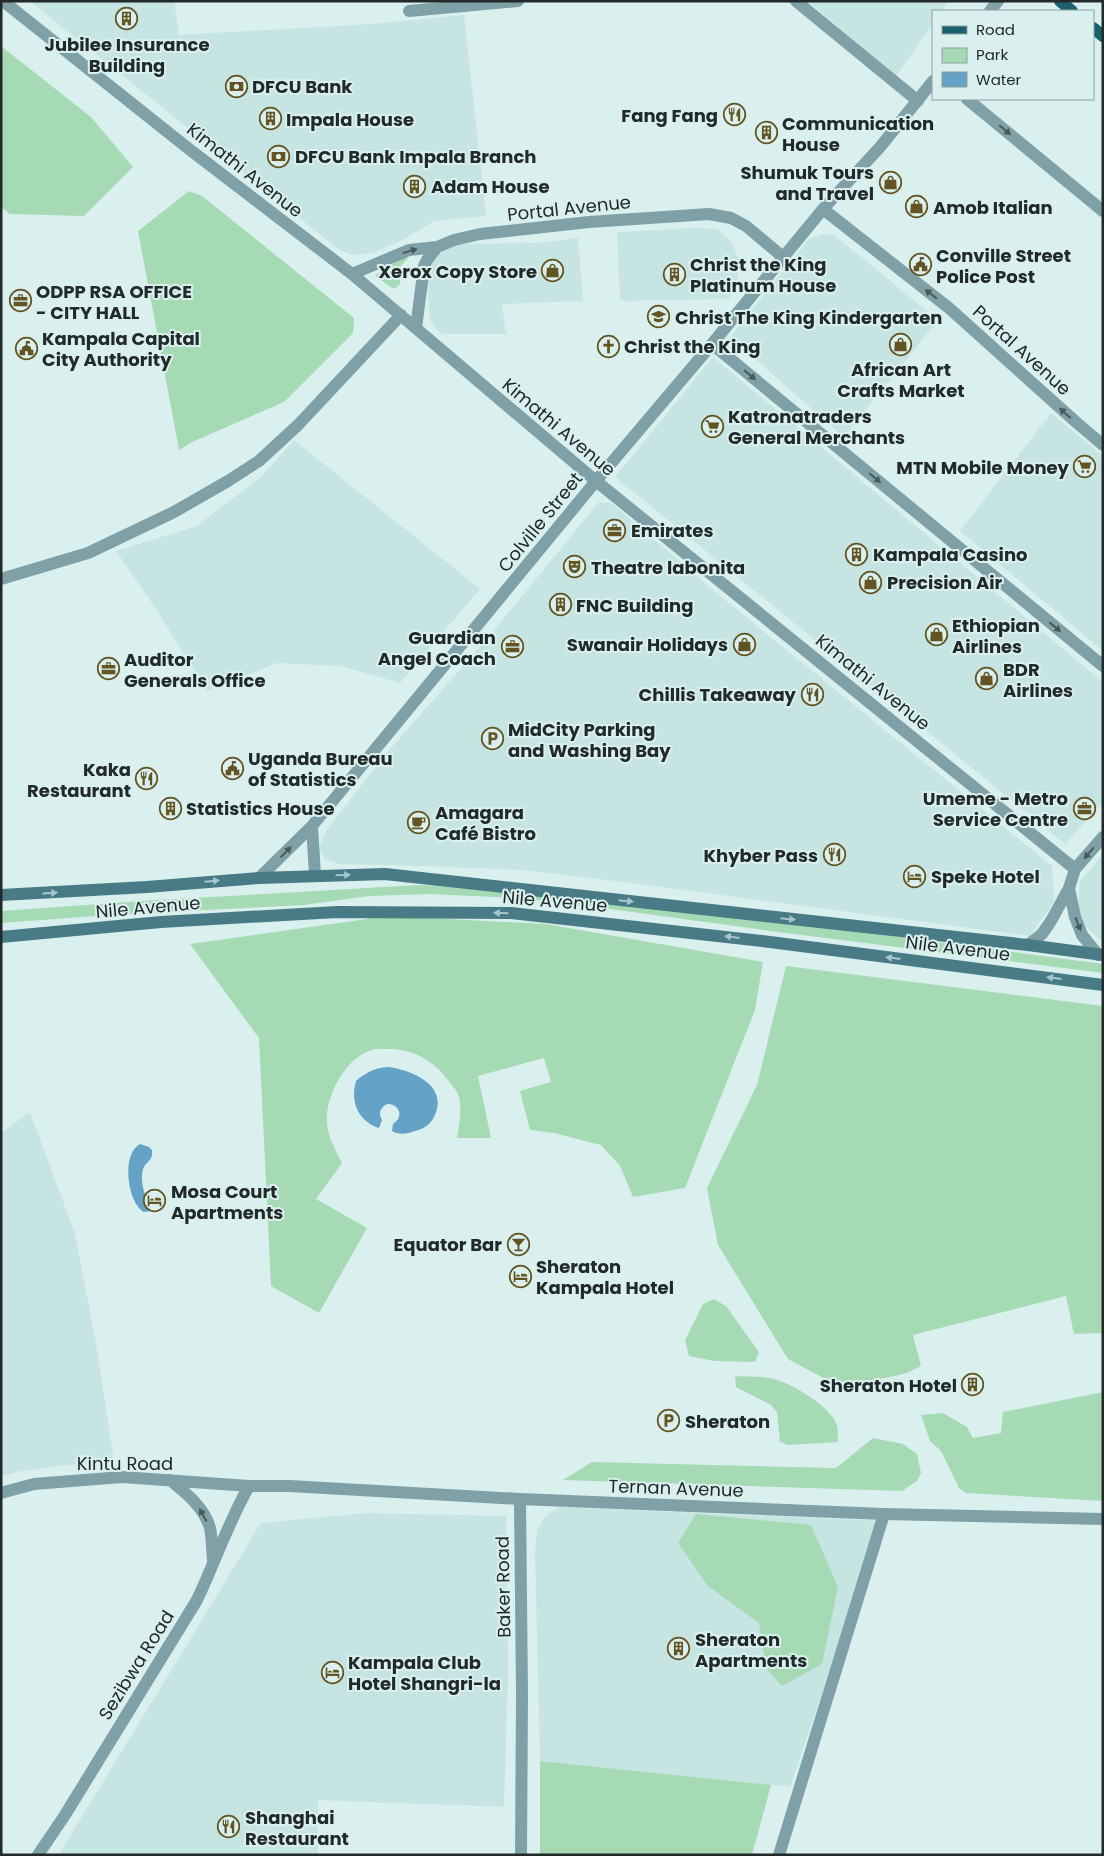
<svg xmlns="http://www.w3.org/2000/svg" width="1104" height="1856" viewBox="0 0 1104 1856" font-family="Poppins,sans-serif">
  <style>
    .built { fill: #c5e4e2 }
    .green { fill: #a6dab4 }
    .water { fill: #64a3c5 }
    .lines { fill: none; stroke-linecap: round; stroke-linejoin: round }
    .minor { stroke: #7fa0a7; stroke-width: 12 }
    .tertiary { stroke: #7fa0a7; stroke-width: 12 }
    .secondary { stroke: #497b86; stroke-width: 12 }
    .primary { stroke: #1a606e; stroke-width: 12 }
    .oneway { fill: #47595b }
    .oneway2 { fill: #a7c7ca }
    .labels { text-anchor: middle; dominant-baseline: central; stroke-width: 4; stroke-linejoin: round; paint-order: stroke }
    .poi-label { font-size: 18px; font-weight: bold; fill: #212929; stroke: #daf0ef; text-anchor: start }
    .street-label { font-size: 18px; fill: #212929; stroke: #daf0ef }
  </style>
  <rect width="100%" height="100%" fill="#daf0ef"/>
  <path class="built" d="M 30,1 L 174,1 L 179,35 L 372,24 L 464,15 L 486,216 L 434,221 L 403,240 L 373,253 L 352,255 L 338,249 Z
    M 808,1 L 948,1 L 941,11 L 933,11 L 933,23 L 896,76 Z
    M 693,228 L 717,229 L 730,240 L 739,259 L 737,283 L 729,299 L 620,301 L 617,232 Z
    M 823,234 L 834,235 L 938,320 L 844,437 L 730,337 L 809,239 Z
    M 578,238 L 583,301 L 502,304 L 506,334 L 442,334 L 435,328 L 430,319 L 425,262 L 445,244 L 537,243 Z
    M 713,357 L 1103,682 L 1103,802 L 1065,844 L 615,477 Z
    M 1051,413 L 1103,456 L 1103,651 L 960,531 Z
    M 294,440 L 480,589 L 400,683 L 340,666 L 277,663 L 207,691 L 156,609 L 116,551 L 197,526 L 262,476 Z
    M 599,502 L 611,503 L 719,595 L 1052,866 L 1054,902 L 1029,936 L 624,882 L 522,870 L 424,866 L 339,864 L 325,859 L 319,849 L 325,832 L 384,756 L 487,639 Z
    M 1103,855 L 1103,942 L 1083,924 L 1078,910 L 1080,881 Z
    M 30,1112 L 75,1234 L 96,1343 L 114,1462 L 67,1465 L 21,1471 L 1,1476 L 1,1133 Z
    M 559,1507 L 881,1521 L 790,1787 L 540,1761 L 535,1553 L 537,1531 L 544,1518 Z
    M 367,1513 L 506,1516 L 508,1675 L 504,1807 L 318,1800 L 318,1855 L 61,1855 L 61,1851 L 261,1523 Z"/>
  <path class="green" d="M 1,46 L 91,117 L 133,167 L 84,216 L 10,214 L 1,207 Z
    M 189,191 L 202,196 L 354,318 L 353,333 L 284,402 L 192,442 L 179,450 L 138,231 Z
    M 403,255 L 408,258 L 400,267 L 400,284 L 394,289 L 375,276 Z
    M 419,885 L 538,889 L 1103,964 L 1103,973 L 778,932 L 559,902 L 514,898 L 430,894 L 369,896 L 304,905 L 124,914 L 1,923 L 1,911 L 141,901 Z
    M 388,916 L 546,924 L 763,962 L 755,1010 L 685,1188 L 633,1197 L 620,1166 L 601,1145 L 554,1133 L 530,1130 L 520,1091 L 551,1082 L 544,1058 L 478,1076 L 491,1138 L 457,1138 C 459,1126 462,1109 459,1097 C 458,1092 453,1087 451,1084 C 436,1062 414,1048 387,1049 C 382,1049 376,1048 372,1050 C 346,1057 326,1095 327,1120 C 327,1135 335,1150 342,1163 L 316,1199 L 367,1228 L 319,1313 L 271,1286 L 259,1038 L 190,944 Z
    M 786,966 L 1103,1006 L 1103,1333 L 1074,1334 L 1066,1296 L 913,1335 L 921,1366 L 907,1373 L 842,1388 L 788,1359 L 718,1245 L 707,1188 L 757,1085 Z
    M 714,1299 L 726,1306 L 759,1352 L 755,1362 L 714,1361 L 689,1356 L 685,1340 L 703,1304 Z
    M 735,1376 C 746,1377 759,1376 770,1378 C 788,1381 829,1405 836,1423 C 839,1428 837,1436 838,1442 L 788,1445 L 780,1442 L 777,1412 L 771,1405 L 736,1387 Z
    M 1103,1392 L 1103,1501 L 966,1493 L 959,1488 L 941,1451 L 930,1441 L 921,1415 L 943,1413 L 967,1427 L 973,1438 L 1001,1433 L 1003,1412 Z
    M 873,1438 L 903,1444 L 917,1454 L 921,1473 L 917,1481 L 902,1491 L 563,1480 L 592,1462 L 836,1468 Z
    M 696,1514 L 811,1525 L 838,1587 L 822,1664 L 782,1686 L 766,1668 L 759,1623 L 708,1586 L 678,1543 Z
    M 540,1761 L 771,1785 L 752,1855 L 540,1855 Z"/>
  <path class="water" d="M 388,1067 C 412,1070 448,1085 435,1115 C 431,1124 424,1129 415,1131 C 407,1134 399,1135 392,1131 L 393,1124 C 404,1117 400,1104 387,1104 C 380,1108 378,1113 382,1120 L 379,1128 C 358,1121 350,1102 356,1081 C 366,1072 375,1068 388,1067 Z
    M 140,1144 L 149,1147 L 152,1150 C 153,1158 150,1160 145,1165 C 140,1172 142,1187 145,1194 L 152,1198 L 156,1205 L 150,1211 L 144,1212 C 127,1202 121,1154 140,1144 Z"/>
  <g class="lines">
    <path class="minor" d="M 3,1 L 189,149 L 352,274 L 596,481 L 1075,869
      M 796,1 L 918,101
      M 409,11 L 518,1
      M 990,11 L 998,1
      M 967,99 L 1103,211
      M 823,209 L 949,308 L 1077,423 L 1103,445
      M 352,274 L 409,250 L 437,247 L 454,240 L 480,234 L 589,222 L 709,214 L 731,218 L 746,226 L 783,257
      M 416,328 L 424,266 L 427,260 L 437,247
      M 712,344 L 1103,666
      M 1,579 L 88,553 L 174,512 L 228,481 L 259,461 L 298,425 L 401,315
      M 312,826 L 315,875
      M 259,878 L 312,826 L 596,481 L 712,344 L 823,209 L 881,146 L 933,81
      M 1069,888 L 1075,917 L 1082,935 L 1098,955
      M 1028,945 L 1042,934 L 1051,921 L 1069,888 L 1075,869 L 1103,837
      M 520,1499 L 522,1694 L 521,1855
      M 779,1855 L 884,1514"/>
    <path class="tertiary" d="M 170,1480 C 186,1493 204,1507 210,1528 C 212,1538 212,1549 213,1560
      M 1,1493 L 34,1484 L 122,1477 L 249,1486 L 289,1486 L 520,1499 L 884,1514 L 1103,1519
      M 38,1855 L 65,1815 L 197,1600 C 215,1562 228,1523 249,1486"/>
    <path class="secondary" d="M 1,895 L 147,887 L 259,878 L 385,874 L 1028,945 L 1103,955
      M 1,937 L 161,922 L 337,912 L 511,913 L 770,942 L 1103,985"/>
    <path class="primary" d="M 1060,1 L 1072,11
      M 1093,28 L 1103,36"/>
  </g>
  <defs><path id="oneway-solid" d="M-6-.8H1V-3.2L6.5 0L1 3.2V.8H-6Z" transform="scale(1.25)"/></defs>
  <g class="oneway">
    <use href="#oneway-solid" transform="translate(1005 130) rotate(40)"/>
    <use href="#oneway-solid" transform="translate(410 251) rotate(-16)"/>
    <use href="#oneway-solid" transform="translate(931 294) rotate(-142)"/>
    <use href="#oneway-solid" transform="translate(750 375) rotate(40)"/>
    <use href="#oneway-solid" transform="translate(1065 413) rotate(-138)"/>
    <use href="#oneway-solid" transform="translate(875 478) rotate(40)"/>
    <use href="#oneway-solid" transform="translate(1055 627) rotate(40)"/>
    <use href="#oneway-solid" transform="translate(286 852) rotate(-44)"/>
    <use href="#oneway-solid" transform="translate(1089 853) rotate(131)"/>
    <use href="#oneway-solid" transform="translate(1078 924) rotate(68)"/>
    <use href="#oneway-solid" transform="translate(203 1515) rotate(-119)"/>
  </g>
  <g class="oneway2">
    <use href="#oneway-solid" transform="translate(343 875) rotate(-1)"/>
    <use href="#oneway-solid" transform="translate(212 881) rotate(-5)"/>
    <use href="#oneway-solid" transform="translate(50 893) rotate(-3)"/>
    <use href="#oneway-solid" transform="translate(626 901) rotate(6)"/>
    <use href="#oneway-solid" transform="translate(501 913) rotate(-179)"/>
    <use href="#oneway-solid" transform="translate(788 919) rotate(6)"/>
    <use href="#oneway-solid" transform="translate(732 937) rotate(-173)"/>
    <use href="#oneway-solid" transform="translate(893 958) rotate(-173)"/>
    <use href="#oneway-solid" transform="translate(1054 978) rotate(-173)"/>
  </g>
  <defs>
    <symbol id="building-ring" viewBox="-11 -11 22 22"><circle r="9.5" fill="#daf0ef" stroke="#635421" stroke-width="1.5"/><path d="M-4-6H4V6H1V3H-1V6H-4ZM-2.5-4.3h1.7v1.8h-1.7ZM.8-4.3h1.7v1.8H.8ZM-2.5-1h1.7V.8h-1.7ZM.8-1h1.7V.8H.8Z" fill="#635421"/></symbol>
    <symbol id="bank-ring" viewBox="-11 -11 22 22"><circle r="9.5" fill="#daf0ef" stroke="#635421" stroke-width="1.5"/><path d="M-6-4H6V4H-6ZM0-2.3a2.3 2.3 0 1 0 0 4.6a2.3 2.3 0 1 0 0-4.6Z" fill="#635421"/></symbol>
    <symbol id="restaurant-ring" viewBox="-11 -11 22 22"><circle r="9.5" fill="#daf0ef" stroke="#635421" stroke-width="1.5"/><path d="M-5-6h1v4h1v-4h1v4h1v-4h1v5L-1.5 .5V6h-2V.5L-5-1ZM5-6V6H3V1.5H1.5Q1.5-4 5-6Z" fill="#635421"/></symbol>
    <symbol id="shop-ring" viewBox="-11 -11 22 22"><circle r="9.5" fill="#daf0ef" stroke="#635421" stroke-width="1.5"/><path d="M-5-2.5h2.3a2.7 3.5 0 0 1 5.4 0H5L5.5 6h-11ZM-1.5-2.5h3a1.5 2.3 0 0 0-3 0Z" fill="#635421"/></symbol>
    <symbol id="civic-ring" viewBox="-11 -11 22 22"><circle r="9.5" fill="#daf0ef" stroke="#635421" stroke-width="1.5"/><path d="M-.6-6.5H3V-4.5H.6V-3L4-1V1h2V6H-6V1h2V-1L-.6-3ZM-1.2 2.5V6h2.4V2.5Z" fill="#635421"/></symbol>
    <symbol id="office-ring" viewBox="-11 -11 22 22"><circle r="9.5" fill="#daf0ef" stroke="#635421" stroke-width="1.5"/><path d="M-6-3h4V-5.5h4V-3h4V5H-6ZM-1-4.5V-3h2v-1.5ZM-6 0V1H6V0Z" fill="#635421"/></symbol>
    <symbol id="school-ring" viewBox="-11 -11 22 22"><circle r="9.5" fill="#daf0ef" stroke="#635421" stroke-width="1.5"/><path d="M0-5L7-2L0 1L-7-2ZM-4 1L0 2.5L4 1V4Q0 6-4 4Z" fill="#635421"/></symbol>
    <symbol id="church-ring" viewBox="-11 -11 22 22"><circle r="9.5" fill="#daf0ef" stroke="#635421" stroke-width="1.5"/><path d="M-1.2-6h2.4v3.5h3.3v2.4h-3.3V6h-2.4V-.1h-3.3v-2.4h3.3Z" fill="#635421"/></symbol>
    <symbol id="supermarket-ring" viewBox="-11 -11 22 22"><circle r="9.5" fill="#daf0ef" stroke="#635421" stroke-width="1.5"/><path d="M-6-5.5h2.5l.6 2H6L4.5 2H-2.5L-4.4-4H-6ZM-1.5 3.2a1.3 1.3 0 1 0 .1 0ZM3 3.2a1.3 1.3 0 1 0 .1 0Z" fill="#635421"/></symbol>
    <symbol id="theatre-ring" viewBox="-11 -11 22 22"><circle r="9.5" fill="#daf0ef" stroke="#635421" stroke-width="1.5"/><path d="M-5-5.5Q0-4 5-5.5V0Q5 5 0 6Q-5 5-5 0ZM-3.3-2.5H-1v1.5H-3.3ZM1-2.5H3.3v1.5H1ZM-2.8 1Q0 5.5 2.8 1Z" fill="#635421"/></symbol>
    <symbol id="parking-ring" viewBox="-11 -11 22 22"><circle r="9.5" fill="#daf0ef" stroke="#635421" stroke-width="1.5"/><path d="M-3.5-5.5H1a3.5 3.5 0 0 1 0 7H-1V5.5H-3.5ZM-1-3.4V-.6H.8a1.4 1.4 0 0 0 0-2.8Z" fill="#635421"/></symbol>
    <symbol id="cafe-ring" viewBox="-11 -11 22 22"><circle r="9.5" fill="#daf0ef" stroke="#635421" stroke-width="1.5"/><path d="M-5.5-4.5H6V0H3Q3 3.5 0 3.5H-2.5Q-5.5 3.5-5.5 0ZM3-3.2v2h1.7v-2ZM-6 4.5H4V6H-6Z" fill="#635421"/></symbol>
    <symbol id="hotel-ring" viewBox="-11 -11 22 22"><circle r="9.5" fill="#daf0ef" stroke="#635421" stroke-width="1.5"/><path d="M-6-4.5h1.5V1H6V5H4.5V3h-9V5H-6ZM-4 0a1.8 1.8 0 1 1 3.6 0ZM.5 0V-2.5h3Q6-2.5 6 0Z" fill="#635421"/></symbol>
    <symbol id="bar-ring" viewBox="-11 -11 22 22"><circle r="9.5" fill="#daf0ef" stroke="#635421" stroke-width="1.5"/><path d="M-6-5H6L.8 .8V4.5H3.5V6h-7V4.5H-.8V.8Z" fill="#635421"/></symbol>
  </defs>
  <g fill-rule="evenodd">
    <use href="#building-ring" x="114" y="6" width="25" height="25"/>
    <use href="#bank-ring" x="224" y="74" width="25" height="25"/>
    <use href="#restaurant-ring" x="722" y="102" width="25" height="25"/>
    <use href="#building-ring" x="258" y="106" width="25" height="25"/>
    <use href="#building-ring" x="754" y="120" width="25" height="25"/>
    <use href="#bank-ring" x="266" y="144" width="25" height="25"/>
    <use href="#shop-ring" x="878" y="170" width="25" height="25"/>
    <use href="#building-ring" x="402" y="174" width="25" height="25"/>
    <use href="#shop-ring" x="904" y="194" width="25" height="25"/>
    <use href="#civic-ring" x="908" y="252" width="25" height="25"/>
    <use href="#shop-ring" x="540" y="258" width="25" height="25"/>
    <use href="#building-ring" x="662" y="262" width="25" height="25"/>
    <use href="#office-ring" x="8" y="288" width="25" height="25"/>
    <use href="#school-ring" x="646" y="304" width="25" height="25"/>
    <use href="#shop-ring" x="888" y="332" width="25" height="25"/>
    <use href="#church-ring" x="596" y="334" width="25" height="25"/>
    <use href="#civic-ring" x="14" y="336" width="25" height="25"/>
    <use href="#supermarket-ring" x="700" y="414" width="25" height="25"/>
    <use href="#supermarket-ring" x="1072" y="454" width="25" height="25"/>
    <use href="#office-ring" x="602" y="518" width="25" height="25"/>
    <use href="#building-ring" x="844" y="542" width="25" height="25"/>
    <use href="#theatre-ring" x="562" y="554" width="25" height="25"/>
    <use href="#shop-ring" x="858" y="570" width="25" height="25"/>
    <use href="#building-ring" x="548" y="592" width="25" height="25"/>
    <use href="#shop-ring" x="924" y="622" width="25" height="25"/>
    <use href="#shop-ring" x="732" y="632" width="25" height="25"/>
    <use href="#office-ring" x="500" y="634" width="25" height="25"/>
    <use href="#office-ring" x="96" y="656" width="25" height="25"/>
    <use href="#shop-ring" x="974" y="666" width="25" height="25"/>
    <use href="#restaurant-ring" x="800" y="682" width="25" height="25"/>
    <use href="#parking-ring" x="480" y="726" width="25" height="25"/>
    <use href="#civic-ring" x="220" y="756" width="25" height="25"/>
    <use href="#restaurant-ring" x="134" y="766" width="25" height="25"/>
    <use href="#building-ring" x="158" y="796" width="25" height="25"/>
    <use href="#office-ring" x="1072" y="796" width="25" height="25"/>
    <use href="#cafe-ring" x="406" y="810" width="25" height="25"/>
    <use href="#restaurant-ring" x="822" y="842" width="25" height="25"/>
    <use href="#hotel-ring" x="902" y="864" width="25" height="25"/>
    <use href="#hotel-ring" x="142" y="1188" width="25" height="25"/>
    <use href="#bar-ring" x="506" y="1232" width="25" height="25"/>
    <use href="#hotel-ring" x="508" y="1264" width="25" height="25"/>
    <use href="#building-ring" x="960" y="1372" width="25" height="25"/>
    <use href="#parking-ring" x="656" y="1408" width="25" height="25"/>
    <use href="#building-ring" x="666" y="1636" width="25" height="25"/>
    <use href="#hotel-ring" x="320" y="1660" width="25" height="25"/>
    <use href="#restaurant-ring" x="216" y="1814" width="25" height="25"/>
  </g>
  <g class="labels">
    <g class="poi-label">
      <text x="127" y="44" text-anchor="middle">Jubilee Insurance<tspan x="127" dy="21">Building</tspan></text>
      <text x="252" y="86">DFCU Bank</text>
      <text x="718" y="115" text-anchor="end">Fang Fang</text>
      <text x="286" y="119">Impala House</text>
      <text x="782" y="123">Communication<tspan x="782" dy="21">House</tspan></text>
      <text x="295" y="156">DFCU Bank Impala Branch</text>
      <text x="874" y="172" text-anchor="end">Shumuk Tours<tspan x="874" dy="21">and Travel</tspan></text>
      <text x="431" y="186">Adam House</text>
      <text x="933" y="207">Amob Italian</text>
      <text x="936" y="255">Conville Street<tspan x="936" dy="21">Police Post</tspan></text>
      <text x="690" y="264">Christ the King<tspan x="690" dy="21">Platinum House</tspan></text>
      <text x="537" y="271" text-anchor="end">Xerox Copy Store</text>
      <text x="36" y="291">ODPP RSA OFFICE<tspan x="36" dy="21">- CITY HALL</tspan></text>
      <text x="675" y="317">Christ The King Kindergarten</text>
      <text x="42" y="338">Kampala Capital<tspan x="42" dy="21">City Authority</tspan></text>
      <text x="624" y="346">Christ the King</text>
      <text x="901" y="369" text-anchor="middle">African Art<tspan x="901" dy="21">Crafts Market</tspan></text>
      <text x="728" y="416">Katronatraders<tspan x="728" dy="21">General Merchants</tspan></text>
      <text x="1069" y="467" text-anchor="end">MTN Mobile Money</text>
      <text x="631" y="530">Emirates</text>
      <text x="873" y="554">Kampala Casino</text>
      <text x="591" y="567">Theatre labonita</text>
      <text x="887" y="582">Precision Air</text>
      <text x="576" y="605">FNC Building</text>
      <text x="952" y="625">Ethiopian<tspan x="952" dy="21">Airlines</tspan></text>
      <text x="496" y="637" text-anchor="end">Guardian<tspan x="496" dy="21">Angel Coach</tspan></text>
      <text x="728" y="644" text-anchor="end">Swanair Holidays</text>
      <text x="124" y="659">Auditor<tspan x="124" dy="21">Generals Office</tspan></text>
      <text x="1003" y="669">BDR<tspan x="1003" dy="21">Airlines</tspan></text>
      <text x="796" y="694" text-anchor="end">Chillis Takeaway</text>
      <text x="508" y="729">MidCity Parking<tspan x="508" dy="21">and Washing Bay</tspan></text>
      <text x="248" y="758">Uganda Bureau<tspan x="248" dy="21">of Statistics</tspan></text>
      <text x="131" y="769" text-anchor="end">Kaka<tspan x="131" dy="21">Restaurant</tspan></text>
      <text x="1068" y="798" text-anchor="end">Umeme - Metro<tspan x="1068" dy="21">Service Centre</tspan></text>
      <text x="186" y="808">Statistics House</text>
      <text x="435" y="812">Amagara<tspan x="435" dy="21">Café Bistro</tspan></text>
      <text x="818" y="855" text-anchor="end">Khyber Pass</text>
      <text x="931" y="876">Speke Hotel</text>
      <text x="171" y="1191">Mosa Court<tspan x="171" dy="21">Apartments</tspan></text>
      <text x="502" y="1244" text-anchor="end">Equator Bar</text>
      <text x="536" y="1266">Sheraton<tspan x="536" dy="21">Kampala Hotel</tspan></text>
      <text x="957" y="1385" text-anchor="end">Sheraton Hotel</text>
      <text x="685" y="1421">Sheraton</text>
      <text x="695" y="1639">Sheraton<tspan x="695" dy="21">Apartments</tspan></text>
      <text x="348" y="1662">Kampala Club<tspan x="348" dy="21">Hotel Shangri-la</tspan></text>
      <text x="245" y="1817">Shanghai<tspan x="245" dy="21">Restaurant</tspan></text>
    </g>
    <g class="street-label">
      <text transform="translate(245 170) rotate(38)">Kimathi Avenue</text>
      <text transform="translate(569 208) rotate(-6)">Portal Avenue</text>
      <text transform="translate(1022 350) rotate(42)">Portal Avenue</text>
      <text transform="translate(559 427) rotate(40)">Kimathi Avenue</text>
      <text transform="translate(540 522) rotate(-51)">Colville Street</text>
      <text transform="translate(873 682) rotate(39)">Kimathi Avenue</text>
      <text transform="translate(555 901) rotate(5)">Nile Avenue</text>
      <text transform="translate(148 907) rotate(-5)">Nile Avenue</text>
      <text transform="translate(958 948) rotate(7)">Nile Avenue</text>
      <text x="125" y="1463">Kintu Road</text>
      <text transform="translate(676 1488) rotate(2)">Ternan Avenue</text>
      <text transform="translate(503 1587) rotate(-91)">Baker Road</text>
      <text transform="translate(136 1665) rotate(-58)">Sezibwa Road</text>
    </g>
  </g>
  <rect width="1104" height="1856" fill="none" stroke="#212929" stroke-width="5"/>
  <rect x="932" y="10" width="162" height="90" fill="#daf0ef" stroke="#90a0a0"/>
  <rect x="942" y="26" width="25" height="8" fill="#1a606e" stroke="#90a0a0"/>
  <text x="976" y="35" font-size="15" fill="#212929">Road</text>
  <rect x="942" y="48" width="25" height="15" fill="#a6dab4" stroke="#90a0a0"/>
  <text x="976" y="60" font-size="15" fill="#212929">Park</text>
  <rect x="942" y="72" width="25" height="15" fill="#64a3c5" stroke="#90a0a0"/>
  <text x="976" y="85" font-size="15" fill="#212929">Water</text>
</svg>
